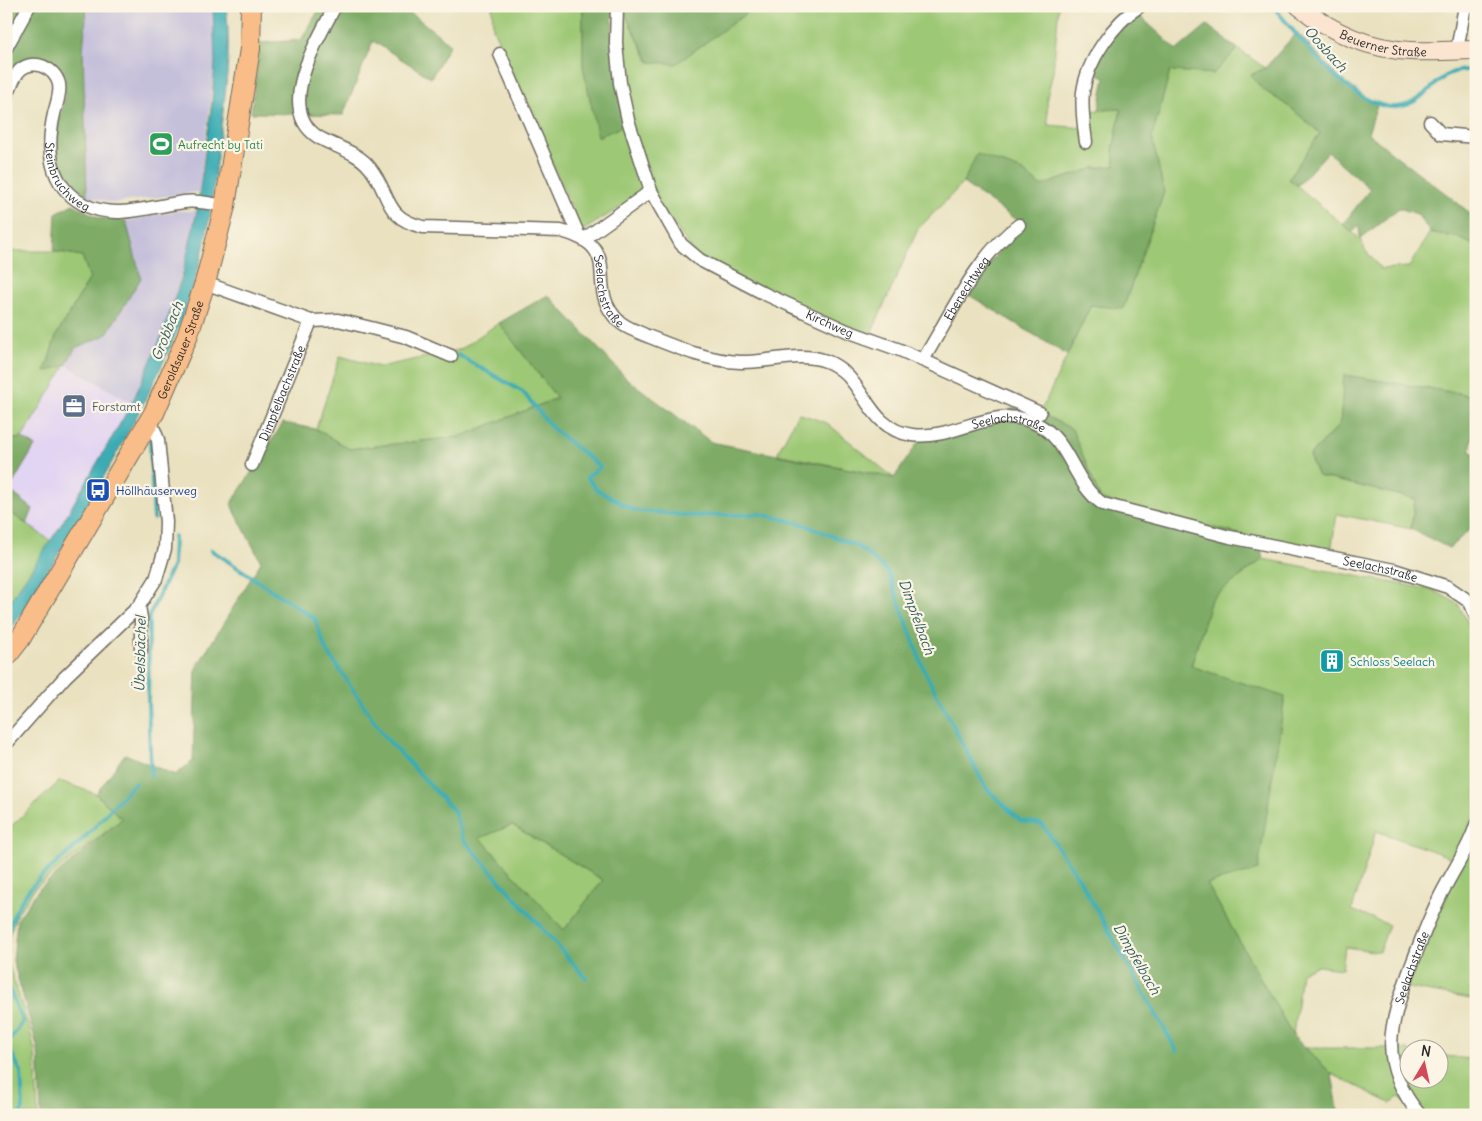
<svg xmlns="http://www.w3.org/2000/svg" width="1482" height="1121" viewBox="0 0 1482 1121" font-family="Delius,sans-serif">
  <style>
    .built { fill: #e2d4f3 }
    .industrial { fill: #c5c0da }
    .green { fill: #9dc875; stroke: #647a50 }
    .forest { fill: #7eac66; stroke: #546c48; fill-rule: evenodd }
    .water { fill: #3aacb4; stroke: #326c70 }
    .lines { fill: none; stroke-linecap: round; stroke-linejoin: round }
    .stream { stroke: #3aacb4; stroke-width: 4 }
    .minor-casing { stroke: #6e6b5f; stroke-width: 15 }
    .secondary-casing { stroke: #6e6b5f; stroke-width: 20 }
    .primary-casing { stroke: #6e6b5f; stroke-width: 22 }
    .minor { stroke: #fff; stroke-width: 12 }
    .secondary { stroke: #fce5d0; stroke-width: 18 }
    .primary { stroke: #f8bd89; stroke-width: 20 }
    .labels { text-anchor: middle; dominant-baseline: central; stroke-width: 4.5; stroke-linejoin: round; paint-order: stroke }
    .street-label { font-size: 12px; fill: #2b2b2b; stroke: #fcf5e5 }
    .leisure-label { font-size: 12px; fill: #27864d; stroke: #fcf5e5; text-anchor: start }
    .service-label { font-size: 12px; fill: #4e5e75; stroke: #fcf5e5; text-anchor: start }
    .transit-label { font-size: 12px; fill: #164399; stroke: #fcf5e5; text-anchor: start }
    .culture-label { font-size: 12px; fill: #0d838f; stroke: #fcf5e5; text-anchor: start }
    .water-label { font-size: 14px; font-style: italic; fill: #315f62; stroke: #fcf5e5 }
  </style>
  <rect width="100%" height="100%" fill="#fcf5e5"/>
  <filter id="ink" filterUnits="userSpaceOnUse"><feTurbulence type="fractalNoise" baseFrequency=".02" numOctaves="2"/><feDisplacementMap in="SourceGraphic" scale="10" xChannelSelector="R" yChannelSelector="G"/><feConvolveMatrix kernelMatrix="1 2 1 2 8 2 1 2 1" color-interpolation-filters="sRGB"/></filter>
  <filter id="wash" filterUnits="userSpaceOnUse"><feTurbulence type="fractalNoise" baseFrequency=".0096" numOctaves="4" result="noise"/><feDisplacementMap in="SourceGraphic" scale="20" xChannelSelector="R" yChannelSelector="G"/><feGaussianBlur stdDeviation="1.12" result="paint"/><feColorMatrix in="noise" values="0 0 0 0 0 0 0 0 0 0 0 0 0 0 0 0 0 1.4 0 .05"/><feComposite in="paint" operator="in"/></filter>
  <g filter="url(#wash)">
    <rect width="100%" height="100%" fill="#e9e1bf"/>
    <path class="built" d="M 66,365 L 132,403 L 51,541 L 27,524 L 33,509 L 9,490 L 35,446 L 22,438 Z"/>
    <path class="industrial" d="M 87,6 L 213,6 L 215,62 L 199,192 L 113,203 L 87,196 L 83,50 Z
      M 176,211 L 197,211 L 191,244 L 161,338 L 132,403 L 66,365 L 75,348 L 106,335 L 141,278 L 126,221 Z"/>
    <path class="green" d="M 492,6 L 583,6 L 583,66 L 599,137 L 612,40 L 624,12 L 649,62 L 752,9 L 751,6 L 1059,6 L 1053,72 L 1047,97 L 1048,125 L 1084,128 L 1083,111 L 1121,109 L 1113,151 L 1115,166 L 1096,168 L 1095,166 L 1095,168 L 1040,186 L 1023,171 L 977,155 L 963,183 L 918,229 L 871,334 L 804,312 L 700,260 L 648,190 L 582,231 L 493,28 Z
      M 1238,49 L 1265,68 L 1251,75 L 1261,88 L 1291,108 L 1320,133 L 1289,179 L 1360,239 L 1365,250 L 1381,269 L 1409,267 L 1430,232 L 1459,238 L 1476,246 L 1476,396 L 1345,375 L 1340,424 L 1309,456 L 1318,476 L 1415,499 L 1411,529 L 1337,514 L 1330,557 L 1101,500 L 1040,413 L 1091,305 L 1123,308 L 1164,192 L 1152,137 L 1170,70 L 1213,74 Z
      M 6,251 L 54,251 L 82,256 L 90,278 L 56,336 L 45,371 L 66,365 L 22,438 L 6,440 Z
      M 499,323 L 557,398 L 459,437 L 349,449 L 316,429 L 340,356 L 380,367 L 459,350 Z
      M 798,413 L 827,423 L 894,478 L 777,454 Z
      M 6,510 L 51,541 L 6,607 Z
      M 1263,559 L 1433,590 L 1458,604 L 1468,623 L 1475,645 L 1476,811 L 1459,858 L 1476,836 L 1476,1000 L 1404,987 L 1458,860 L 1376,831 L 1352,910 L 1389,925 L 1379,952 L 1345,947 L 1342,969 L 1317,966 L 1301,972 L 1293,1036 L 1207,884 L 1191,667 L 1211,599 Z
      M 60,781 L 96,794 L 122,819 L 35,888 L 17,914 L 10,934 L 7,959 L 29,1027 L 35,1052 L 38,1115 L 6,1115 L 6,831 Z
      M 512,825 L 603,880 L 564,930 L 480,838 Z
      M 1472,1028 L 1476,1028 L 1476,1115 L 1419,1115 L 1399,1097 L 1390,1103 L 1332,1074 L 1305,1048 L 1391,1048 L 1409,1050 L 1410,1078 L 1440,1078 L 1440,1055 L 1468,1059 Z"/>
    <path class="forest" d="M 6,6 L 87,6 L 83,50 L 87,196 C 80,189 71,182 65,175 C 43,148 68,111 65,81 C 65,75 61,69 58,64 C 31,52 17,60 6,87 Z
      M 321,6 L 402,6 L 450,44 L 431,78 L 373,41 L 343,115 L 251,113 L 260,43 L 301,40 Z
      M 583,6 L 613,6 L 612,40 L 623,126 L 598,137 L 583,66 Z
      M 624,6 L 751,6 L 752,9 L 676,64 L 650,62 L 624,12 Z
      M 1140,16 L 1177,50 L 1207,25 L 1238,49 L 1213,74 L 1170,71 L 1152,137 L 1164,192 L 1123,309 L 1091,305 L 1067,355 L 969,295 L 991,261 L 1022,224 L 963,183 L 977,154 L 1023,171 L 1040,186 L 1095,168 L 1115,166 L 1113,151 L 1121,109 L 1099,110 L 1105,77 L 1093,72 L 1109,39 Z
      M 1297,32 L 1338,77 L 1377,106 L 1368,133 C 1403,163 1441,188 1476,218 L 1476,246 L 1459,238 L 1430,232 L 1417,214 L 1399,208 L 1360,239 L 1359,226 L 1352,233 L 1343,224 L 1370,189 L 1328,152 L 1298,185 L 1288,179 L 1320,133 L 1291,108 L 1261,88 L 1251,75 L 1265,68 Z
      M 73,204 L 99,218 L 126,221 L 141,278 L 106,335 L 75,348 L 66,365 L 45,372 L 56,336 L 90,278 L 82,256 L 54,251 L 56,213 Z
      M 548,295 L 626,378 L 711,442 L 894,478 L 919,441 L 1015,408 L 1040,413 L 1072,429 L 1101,500 L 1259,539 L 1263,559 L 1211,599 L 1191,666 L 1285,697 L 1258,870 L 1207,884 L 1293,1036 L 1332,1074 L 1339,1115 L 41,1115 L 38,1049 L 13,961 L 17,920 L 38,890 L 122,819 L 96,794 L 125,754 L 175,775 L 193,761 L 196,668 L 261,562 L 231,504 L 283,423 L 316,429 L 349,449 L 459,437 L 557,398 L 499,323 ZM 512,825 L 603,880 L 564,930 L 480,838 Z
      M 1344,375 L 1476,396 L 1476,415 L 1470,452 L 1476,454 L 1476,524 L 1449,548 L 1411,529 L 1415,499 L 1318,476 L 1309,456 L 1340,424 Z
      M 22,438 L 35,446 L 9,490 L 33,509 L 27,524 L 6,510 L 6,440 Z"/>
    <path class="water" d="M 213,6 L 226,6 C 232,52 225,97 219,142 C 214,177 212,212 204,247 C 186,324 150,393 112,462 C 79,521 44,580 6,637 L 6,607 L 61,525 L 132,403 L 161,338 L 183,273 L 197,211 L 212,101 L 215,62 Z"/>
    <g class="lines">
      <path class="stream" d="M 1273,6 C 1298,36 1363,125 1409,104 C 1425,97 1435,82 1449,74 C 1457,70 1467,70 1476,69
        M 458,355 L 523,392 L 551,427 L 600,467 L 587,477 L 596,489 L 633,510 L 693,516 L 760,514 L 800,523 L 859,547 L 888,572 L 924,670 L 986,788 L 1021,821 L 1042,824 L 1078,877 L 1177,1051
        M 150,440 L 154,519
        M 211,550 L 315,619 L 325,648 L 385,737 L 454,811 L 463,839 L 586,978
        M 151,776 L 148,702 L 149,616 L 173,565 L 174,536
        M 6,937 C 21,882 49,874 85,837 C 102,820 117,801 135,783
        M 6,982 L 23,1022 L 7,1044 L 21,1072 L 23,1109 L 20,1115"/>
    </g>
  </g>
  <g filter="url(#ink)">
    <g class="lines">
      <defs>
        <g id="minor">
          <path id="s1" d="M 335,6 C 318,40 274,108 318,137 C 335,147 358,152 370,168 C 391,194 383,218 423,227 L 561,231 C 625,248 586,281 614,316 C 621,326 634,330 645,335 C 675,347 708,361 740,362 C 768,363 799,351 826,361 C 866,376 864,428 912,435 C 955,441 995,402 1037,424 C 1071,441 1072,483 1103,504 L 1230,537 L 1394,570 L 1448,587 L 1470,602 L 1476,616"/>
          <path id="s2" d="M 617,6 L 616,43 L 620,83 L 628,120 L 651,191 L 681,244 L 700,260 L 765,294 L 847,331 L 900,350 L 1040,413"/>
          <path d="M 6,48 L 29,6"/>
          <path d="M 1457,50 L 1465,6"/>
          <path d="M 500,54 L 579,236"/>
          <path id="s3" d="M 6,97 C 10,89 13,77 20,70 C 34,58 55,68 59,84 C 61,94 56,105 54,114 C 46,149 49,185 83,204 C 115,221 151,206 184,202 C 198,200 212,204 225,206"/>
          <path d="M 1430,122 L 1441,134 L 1476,137"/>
          <path d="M 1086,142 C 1084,126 1081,108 1083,92 C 1087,61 1114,22 1140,6"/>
          <path d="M 584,239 L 651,191"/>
          <path d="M 205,283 L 311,321 L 338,320 L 371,328 L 406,337 L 451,356"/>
          <path id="s4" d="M 923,360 C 950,316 977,255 1019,225"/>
          <path id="s5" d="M 252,465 L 311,321"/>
          <path d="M 139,606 L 141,618 L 141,651"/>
          <path d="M 6,744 L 65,677 L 139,606 L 156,579 L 165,549 L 166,522 L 158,440 L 150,419"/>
          <path id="s6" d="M 1420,1115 C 1375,1061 1391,1022 1412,964 C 1422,938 1431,912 1445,887 C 1455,867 1470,846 1476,825"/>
        </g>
        <g id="secondary">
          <path id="s7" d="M 1299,6 C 1331,32 1369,49 1411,51 C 1432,52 1454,50 1476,50"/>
        </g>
        <g id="primary">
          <path id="s8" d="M 6,657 L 20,639 L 154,413 L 187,337 L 205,283 L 225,206 L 250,49 L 251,6"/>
        </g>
      </defs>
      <use href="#minor" class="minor-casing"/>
      <use href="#secondary" class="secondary-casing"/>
      <use href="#primary" class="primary-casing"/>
      <use href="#minor" class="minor"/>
      <use href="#secondary" class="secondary"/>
      <use href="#primary" class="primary"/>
    </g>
  </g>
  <defs>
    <symbol id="stadium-square" viewBox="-11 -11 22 22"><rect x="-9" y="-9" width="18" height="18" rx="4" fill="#2e9e5b" stroke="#fcf5e5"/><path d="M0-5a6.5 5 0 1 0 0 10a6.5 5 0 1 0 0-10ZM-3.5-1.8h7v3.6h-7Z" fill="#fff"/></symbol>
    <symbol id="office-square" viewBox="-11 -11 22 22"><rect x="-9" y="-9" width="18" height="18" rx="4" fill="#5c6f8a" stroke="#fcf5e5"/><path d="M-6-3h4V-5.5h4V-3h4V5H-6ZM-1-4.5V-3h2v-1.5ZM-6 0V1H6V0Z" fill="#fff"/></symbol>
    <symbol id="bus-square" viewBox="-11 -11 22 22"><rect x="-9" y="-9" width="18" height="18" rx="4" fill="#1a4fb4" stroke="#fcf5e5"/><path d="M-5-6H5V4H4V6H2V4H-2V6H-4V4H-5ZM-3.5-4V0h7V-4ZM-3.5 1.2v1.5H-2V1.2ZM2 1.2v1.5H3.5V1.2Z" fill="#fff"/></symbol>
    <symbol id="building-square" viewBox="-11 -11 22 22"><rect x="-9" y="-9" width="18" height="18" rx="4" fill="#0f9aa8" stroke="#fcf5e5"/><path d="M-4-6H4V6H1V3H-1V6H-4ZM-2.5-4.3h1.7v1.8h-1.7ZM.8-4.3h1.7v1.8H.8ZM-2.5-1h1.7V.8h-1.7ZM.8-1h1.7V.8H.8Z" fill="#fff"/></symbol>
  </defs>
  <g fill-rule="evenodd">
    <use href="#stadium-square" x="147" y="130" width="28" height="28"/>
    <use href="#office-square" x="60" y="392" width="28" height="28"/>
    <use href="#bus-square" x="84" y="476" width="28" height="28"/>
    <use href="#building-square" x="1318" y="647" width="28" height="28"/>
  </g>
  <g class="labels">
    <g class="street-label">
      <text stroke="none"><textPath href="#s7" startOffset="94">Beuerner Straße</textPath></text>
      <text stroke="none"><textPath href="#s3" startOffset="179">Steinbruchweg</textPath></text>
      <text stroke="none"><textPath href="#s1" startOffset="511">Seelachstraße</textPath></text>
      <text stroke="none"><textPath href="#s4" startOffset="84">Ebenechtweg</textPath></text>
      <text stroke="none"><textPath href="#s2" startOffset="420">Kirchweg</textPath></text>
      <text stroke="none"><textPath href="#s8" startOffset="354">Geroldsauer Straße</textPath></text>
      <text stroke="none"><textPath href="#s5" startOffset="78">Dimpfelbachstraße</textPath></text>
      <text stroke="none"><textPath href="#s1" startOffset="976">Seelachstraße</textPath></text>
      <text stroke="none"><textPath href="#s1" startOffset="1395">Seelachstraße</textPath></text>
      <text stroke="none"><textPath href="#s6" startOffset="158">Seelachstraße</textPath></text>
    </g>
    <g class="leisure-label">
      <text x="178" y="144">Aufrecht by Tati</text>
    </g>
    <g class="service-label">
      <text x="92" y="406">Forstamt</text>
    </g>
    <g class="transit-label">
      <text x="116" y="490">Höllhäuserweg</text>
    </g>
    <g class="culture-label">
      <text x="1350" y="661">Schloss Seelach</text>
    </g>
    <g class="water-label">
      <text transform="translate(1326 49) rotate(48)">Oosbach</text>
      <text transform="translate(167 331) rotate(-68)">Grobbach</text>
      <text transform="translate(917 617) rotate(70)">Dimpfelbach</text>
      <text transform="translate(140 654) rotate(-89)">Übelsbächel</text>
      <text transform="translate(1137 959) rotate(60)">Dimpfelbach</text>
    </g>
  </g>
  <rect width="1482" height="1121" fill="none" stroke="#fcf5e5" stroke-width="25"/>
  <g transform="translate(1424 1064) rotate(9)"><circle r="24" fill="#fcf5e5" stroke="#a8a49b"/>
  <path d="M0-4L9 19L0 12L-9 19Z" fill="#d1495b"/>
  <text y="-8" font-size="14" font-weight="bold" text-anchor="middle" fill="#2b2b2b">N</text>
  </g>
</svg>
